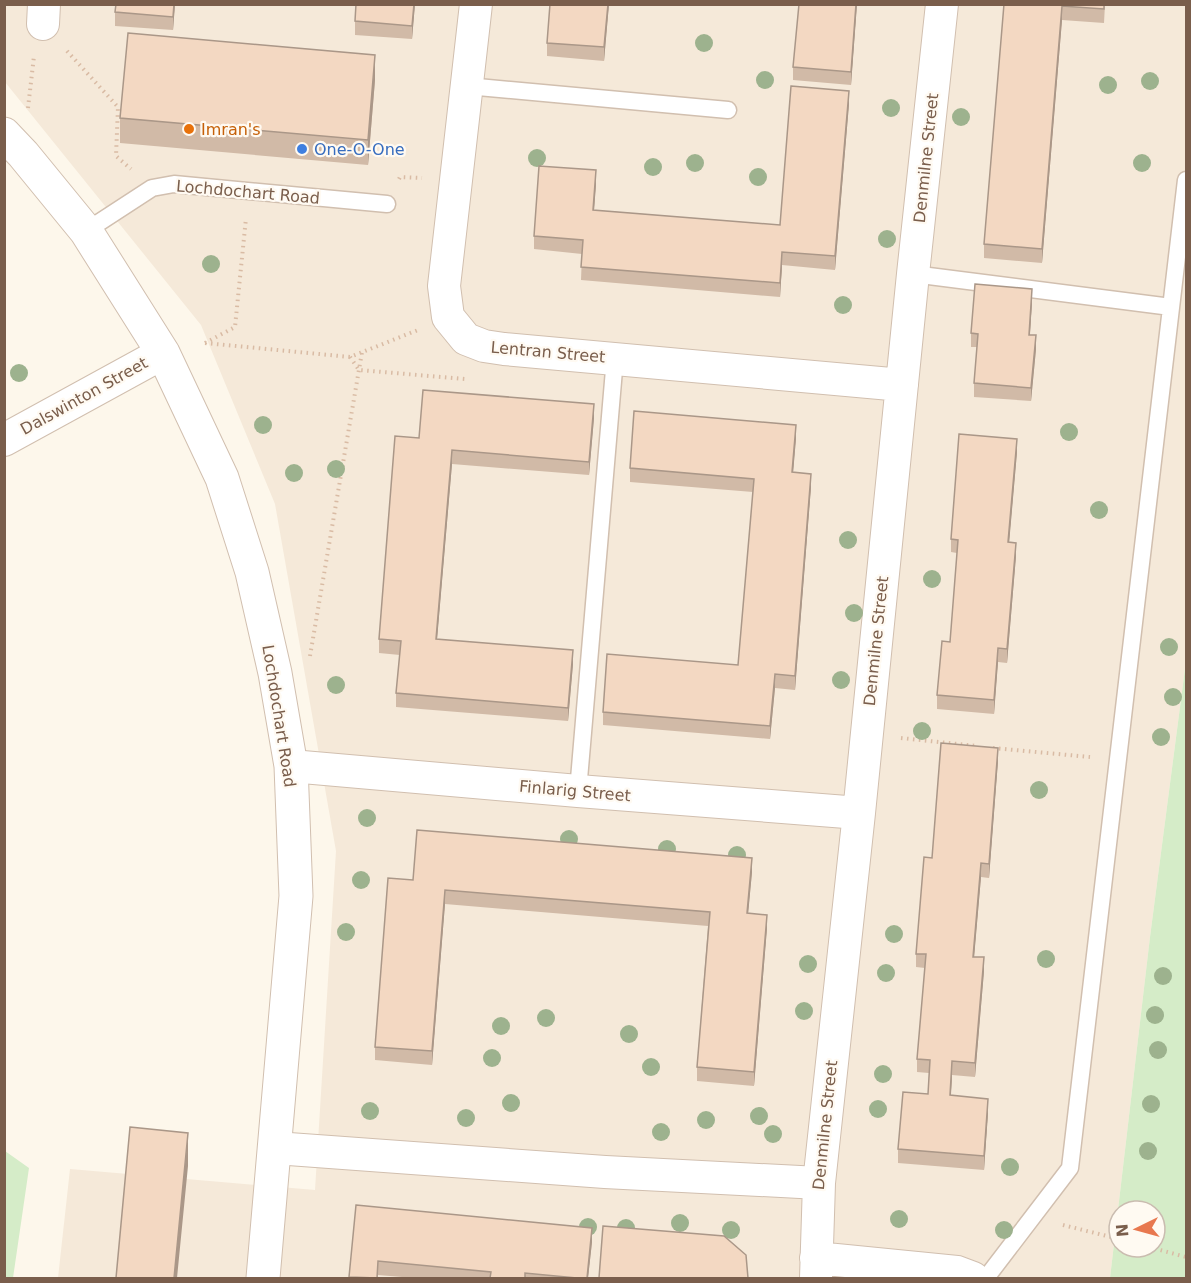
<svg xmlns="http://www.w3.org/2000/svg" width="1191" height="1283" viewBox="0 0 1191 1283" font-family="'DejaVu Sans',sans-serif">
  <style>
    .residential { fill: #f5e9d9 }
    .green { fill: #d5ecc8; fill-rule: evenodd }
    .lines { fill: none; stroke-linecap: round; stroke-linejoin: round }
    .service-casing { stroke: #d1bfaf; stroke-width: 19 }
    .minor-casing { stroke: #d1bfaf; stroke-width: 34 }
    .tertiary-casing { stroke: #d1bfaf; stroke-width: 35 }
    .path { stroke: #d9bba4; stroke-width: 4; stroke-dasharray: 1.5 4.5; stroke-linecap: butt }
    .service { stroke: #fff; stroke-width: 16 }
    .minor { stroke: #fff; stroke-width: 32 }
    .tertiary { stroke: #fff; stroke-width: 33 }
    .tree { fill: #9db28e }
    .wall { fill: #d1baa7 }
    .shaded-wall { fill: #aa9788 }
    .building { fill: #f3d8c2; stroke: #aa9788; stroke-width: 1.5 }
    .food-dot { fill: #e8710a; stroke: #fffaf2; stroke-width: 2 }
    .shop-dot { fill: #3f7fe0; stroke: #fffaf2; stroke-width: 2 }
    .labels { text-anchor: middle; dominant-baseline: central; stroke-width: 4.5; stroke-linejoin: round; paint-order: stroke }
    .food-label { font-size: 16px; fill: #c56008; stroke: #fffaf2; text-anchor: start }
    .shop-label { font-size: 16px; fill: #366cbe; stroke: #fffaf2; text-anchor: start }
    .street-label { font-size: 16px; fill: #7a5e4c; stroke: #fffaf2 }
  </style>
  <rect width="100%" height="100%" fill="#fdf7eb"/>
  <path class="residential" d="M 4,5 L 1186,5 L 1186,661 L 1150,937 L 1110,1278 L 58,1278 L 70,1169 L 315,1190 L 336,851 L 275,504 L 201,325 L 5,82 Z"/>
  <path class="green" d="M 1186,661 L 1186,1278 L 1110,1278 L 1150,937 ZM 1119,1211 L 1155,1211 L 1155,1247 L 1119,1247 Z
    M 5,1151 L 29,1168 L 13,1278 L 5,1278 Z"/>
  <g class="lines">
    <defs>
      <path id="service" d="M 467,86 L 728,110
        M 86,231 L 152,188 L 174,184 L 387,204
        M 913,274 L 1171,307
        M 578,791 L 615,358
        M 986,1278 L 1070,1168 L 1186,180"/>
      <path id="minor" d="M 476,4 L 444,286 L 448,317 L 466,339 L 484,346 L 504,349 L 902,385
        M 43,24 L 44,4
        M 4,440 L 163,353
        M 291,766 L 578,791 L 859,813
        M 275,1148 L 605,1172 L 819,1183
        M 816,1258 L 957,1272 L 973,1278
        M 816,1278 L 819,1183 L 859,813 L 913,274 L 942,4"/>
      <path id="tertiary" d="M 4,134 L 23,154 L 86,231 L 163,353 L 222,478 L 252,572 L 275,673 L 291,766 L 296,896 L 263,1278"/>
    </defs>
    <use href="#service" class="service-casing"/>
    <use href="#minor" class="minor-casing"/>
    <use href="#tertiary" class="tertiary-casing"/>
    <path class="path" d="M 67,51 L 118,107 L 116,156 L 131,169
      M 28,108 L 34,56
      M 399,179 L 400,177 L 422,178
      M 205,343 L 350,357 L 418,330
      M 205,343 L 235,327 L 246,218
      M 350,357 L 359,370 L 465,379
      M 310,656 L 362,352
      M 901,738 L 977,746
      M 993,748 L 1090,757
      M 1063,1225 L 1119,1239
      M 1149,1247 L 1186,1257"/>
    <use href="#service" class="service"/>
    <use href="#minor" class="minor"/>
    <use href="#tertiary" class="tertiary"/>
  </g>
  <g class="tree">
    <circle cx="704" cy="43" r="9"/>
    <circle cx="765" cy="80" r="9"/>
    <circle cx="1150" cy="81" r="9"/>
    <circle cx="1108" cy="85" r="9"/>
    <circle cx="891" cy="108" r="9"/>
    <circle cx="961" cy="117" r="9"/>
    <circle cx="537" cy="158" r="9"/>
    <circle cx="695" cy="163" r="9"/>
    <circle cx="1142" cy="163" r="9"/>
    <circle cx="653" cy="167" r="9"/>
    <circle cx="758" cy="177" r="9"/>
    <circle cx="887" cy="239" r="9"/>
    <circle cx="211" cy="264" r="9"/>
    <circle cx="843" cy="305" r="9"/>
    <circle cx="19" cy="373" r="9"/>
    <circle cx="263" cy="425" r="9"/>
    <circle cx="1069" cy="432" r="9"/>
    <circle cx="336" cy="469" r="9"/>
    <circle cx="294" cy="473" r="9"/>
    <circle cx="1099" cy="510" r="9"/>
    <circle cx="848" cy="540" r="9"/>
    <circle cx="932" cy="579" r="9"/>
    <circle cx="854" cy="613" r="9"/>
    <circle cx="1169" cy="647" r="9"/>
    <circle cx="841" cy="680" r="9"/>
    <circle cx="336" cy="685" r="9"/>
    <circle cx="1173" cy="697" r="9"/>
    <circle cx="922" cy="731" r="9"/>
    <circle cx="1161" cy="737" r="9"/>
    <circle cx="1039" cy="790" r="9"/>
    <circle cx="367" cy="818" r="9"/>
    <circle cx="569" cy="839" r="9"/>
    <circle cx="667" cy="849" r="9"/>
    <circle cx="737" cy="855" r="9"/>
    <circle cx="361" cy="880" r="9"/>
    <circle cx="346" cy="932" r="9"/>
    <circle cx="894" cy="934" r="9"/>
    <circle cx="1046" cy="959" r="9"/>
    <circle cx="808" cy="964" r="9"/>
    <circle cx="886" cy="973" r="9"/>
    <circle cx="1163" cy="976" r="9"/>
    <circle cx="804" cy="1011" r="9"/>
    <circle cx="1155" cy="1015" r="9"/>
    <circle cx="546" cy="1018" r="9"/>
    <circle cx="501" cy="1026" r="9"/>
    <circle cx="629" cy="1034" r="9"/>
    <circle cx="1158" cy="1050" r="9"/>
    <circle cx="492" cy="1058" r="9"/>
    <circle cx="651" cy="1067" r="9"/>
    <circle cx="883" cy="1074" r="9"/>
    <circle cx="511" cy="1103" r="9"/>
    <circle cx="1151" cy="1104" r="9"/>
    <circle cx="878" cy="1109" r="9"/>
    <circle cx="370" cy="1111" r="9"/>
    <circle cx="759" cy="1116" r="9"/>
    <circle cx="466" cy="1118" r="9"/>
    <circle cx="706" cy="1120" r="9"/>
    <circle cx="661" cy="1132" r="9"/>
    <circle cx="773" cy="1134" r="9"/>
    <circle cx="1148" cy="1151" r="9"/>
    <circle cx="1010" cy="1167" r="9"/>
    <circle cx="899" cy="1219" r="9"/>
    <circle cx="680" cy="1223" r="9"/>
    <circle cx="588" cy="1227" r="9"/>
    <circle cx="626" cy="1228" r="9"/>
    <circle cx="731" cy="1230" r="9"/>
    <circle cx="1004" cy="1230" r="9"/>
  </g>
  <path class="wall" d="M 175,4 L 173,30 L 115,26 L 115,12 Z
    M 415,4 L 412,39 L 355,35 L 355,21 Z
    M 609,4 L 604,61 L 547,56 L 547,43 Z
    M 857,4 L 851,85 L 793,80 L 793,67 Z
    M 1004,4 L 1105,4 L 1104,23 L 1062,20 L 1042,263 L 984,258 L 984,244 Z
    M 375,80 L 368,165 L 120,143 L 120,118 Z
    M 849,104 L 835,270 L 782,265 L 780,297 L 581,280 L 582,254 L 534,249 L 534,236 L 596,184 L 594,210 L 780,225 Z
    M 1032,302 L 1030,335 L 1036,349 L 1031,401 L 974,397 L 974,383 L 977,347 L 971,347 L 971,333 Z
    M 594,418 L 589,475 L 452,464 L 437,639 L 573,664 L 568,721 L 396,707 L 396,693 L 400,655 L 379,653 L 379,639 L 419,438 Z
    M 796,438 L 793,472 L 811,487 L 795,690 L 775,688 L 770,739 L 603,725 L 603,712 L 738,665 L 753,492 L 630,482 L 630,468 Z
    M 1017,452 L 1009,542 L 1016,556 L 1007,663 L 998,662 L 994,714 L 937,709 L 937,695 L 950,642 L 957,553 L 951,552 L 951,539 Z
    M 998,761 L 989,878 L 981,877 L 974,957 L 984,971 L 975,1077 L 952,1075 L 951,1096 L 988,1113 L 984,1170 L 898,1163 L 898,1149 L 928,1094 L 929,1073 L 917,1072 L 917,1059 L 925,968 L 916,967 L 916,954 L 932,858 Z
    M 752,872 L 748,913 L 767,928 L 754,1086 L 697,1081 L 697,1067 L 708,926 L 445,904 L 432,1065 L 375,1060 L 375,1047 L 413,880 Z
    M 356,1205 L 592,1242 L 588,1278 L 414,1278 L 378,1275 L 378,1278 L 349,1278 Z"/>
  <path class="shaded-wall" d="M 174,4 L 175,4 L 173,30 L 173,17 Z
    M 414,4 L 415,4 L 412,39 L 412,26 Z
    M 608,4 L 609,4 L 604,61 L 604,47 Z
    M 856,4 L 857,4 L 851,85 L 851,72 Z
    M 1062,6 L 1062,20 L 1042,263 L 1042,249 Z
    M 375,55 L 375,80 L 368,165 L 368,140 Z
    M 849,91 L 849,104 L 835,270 L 835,256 Z
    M 596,170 L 596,184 L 593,224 L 593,210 Z
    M 782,252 L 782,265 L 780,297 L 780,283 Z
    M 1032,289 L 1032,302 L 1029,348 L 1029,335 Z
    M 1036,335 L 1036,349 L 1031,401 L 1031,388 Z
    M 594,404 L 594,418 L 589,475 L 589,462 Z
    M 796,425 L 796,438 L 792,486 L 792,472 Z
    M 1017,439 L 1017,452 L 1008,556 L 1008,542 Z
    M 452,450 L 452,464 L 436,652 L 436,639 Z
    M 811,474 L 811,487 L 795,690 L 795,676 Z
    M 1016,543 L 1016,556 L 1007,663 L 1007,649 Z
    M 998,648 L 998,662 L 994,714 L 994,700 Z
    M 573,650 L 573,664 L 568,721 L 568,708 Z
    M 775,674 L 775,688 L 770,739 L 770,726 Z
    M 998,748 L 998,761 L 989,878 L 989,864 Z
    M 752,858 L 752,872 L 747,926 L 747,913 Z
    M 981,863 L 981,877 L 973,970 L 973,957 Z
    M 445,890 L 445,904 L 432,1065 L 432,1051 Z
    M 767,915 L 767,928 L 754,1086 L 754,1072 Z
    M 984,957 L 984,971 L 975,1077 L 975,1063 Z
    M 952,1061 L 952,1075 L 950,1109 L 950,1095 Z
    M 988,1099 L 988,1113 L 984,1170 L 984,1156 Z
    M 188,1133 L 188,1166 L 177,1278 L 174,1278 Z
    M 592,1228 L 592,1242 L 588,1278 L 587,1278 Z"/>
  <path class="building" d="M 116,4 L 174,4 L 173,17 L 115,12 Z
    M 356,4 L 414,4 L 412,26 L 355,21 Z
    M 550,4 L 608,4 L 604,47 L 547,43 Z
    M 799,4 L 856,4 L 851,72 L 793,67 Z
    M 1004,4 L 1104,4 L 1104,9 L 1062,6 L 1042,249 L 984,244 Z
    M 128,33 L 375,55 L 368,140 L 120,118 Z
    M 791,86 L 849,91 L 835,256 L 782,252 L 780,283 L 581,267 L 583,240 L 534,236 L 539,166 L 596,170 L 593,210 L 780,225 Z
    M 975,284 L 1032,289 L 1029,335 L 1036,335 L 1031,388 L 974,383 L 978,334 L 971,333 Z
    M 423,390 L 594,404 L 589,462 L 452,450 L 436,639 L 573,650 L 568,708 L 396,693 L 401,641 L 379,639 L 395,436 L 419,438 Z
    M 634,411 L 796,425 L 792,472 L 811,474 L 795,676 L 775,674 L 770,726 L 603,712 L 607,654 L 738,665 L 754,479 L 630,468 Z
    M 959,434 L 1017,439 L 1008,542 L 1016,543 L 1007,649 L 998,648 L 994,700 L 937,695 L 942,641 L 950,642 L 958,540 L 951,539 Z
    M 941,743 L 998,748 L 989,864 L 981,863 L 973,957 L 984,957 L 975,1063 L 952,1061 L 950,1095 L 988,1099 L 984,1156 L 898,1149 L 903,1092 L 928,1094 L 930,1060 L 917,1059 L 926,954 L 916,954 L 924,857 L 932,858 Z
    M 417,830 L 752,858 L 747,913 L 767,915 L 754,1072 L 697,1067 L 710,912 L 445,890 L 432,1051 L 375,1047 L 388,878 L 413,880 Z
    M 130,1127 L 188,1133 L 174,1278 L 116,1278 Z
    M 356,1205 L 592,1228 L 587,1278 L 577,1278 L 525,1273 L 525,1278 L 490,1278 L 491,1272 L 378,1261 L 377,1278 L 349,1277 Z
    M 603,1226 L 724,1236 L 746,1255 L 748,1278 L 599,1278 Z"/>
  <circle class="food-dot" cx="189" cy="129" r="6"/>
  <circle class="shop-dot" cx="302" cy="149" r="6"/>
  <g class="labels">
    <g class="food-label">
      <text x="201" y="129">Imran's</text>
    </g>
    <g class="shop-label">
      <text x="314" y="149">One-O-One</text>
    </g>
    <g class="street-label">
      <text transform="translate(926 158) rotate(-84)">Denmilne Street</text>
      <text transform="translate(248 192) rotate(5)">Lochdochart Road</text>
      <text transform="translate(548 352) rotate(5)">Lentran Street</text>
      <text transform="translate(84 396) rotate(-29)">Dalswinton Street</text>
      <text transform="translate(876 641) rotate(-84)">Denmilne Street</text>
      <text transform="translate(279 716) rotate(81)">Lochdochart Road</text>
      <text transform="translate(575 791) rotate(5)">Finlarig Street</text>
      <text transform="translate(825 1125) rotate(-84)">Denmilne Street</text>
    </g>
  </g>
  <rect width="1191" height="1283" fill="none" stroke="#7a5e4c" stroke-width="12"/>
  <g transform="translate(1137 1229) rotate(265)"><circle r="28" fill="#fffaf2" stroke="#cabcb0" stroke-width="1.5"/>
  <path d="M0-4.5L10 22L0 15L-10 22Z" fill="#e8784f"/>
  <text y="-9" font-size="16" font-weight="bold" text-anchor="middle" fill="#7a5e4c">N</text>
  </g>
</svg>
